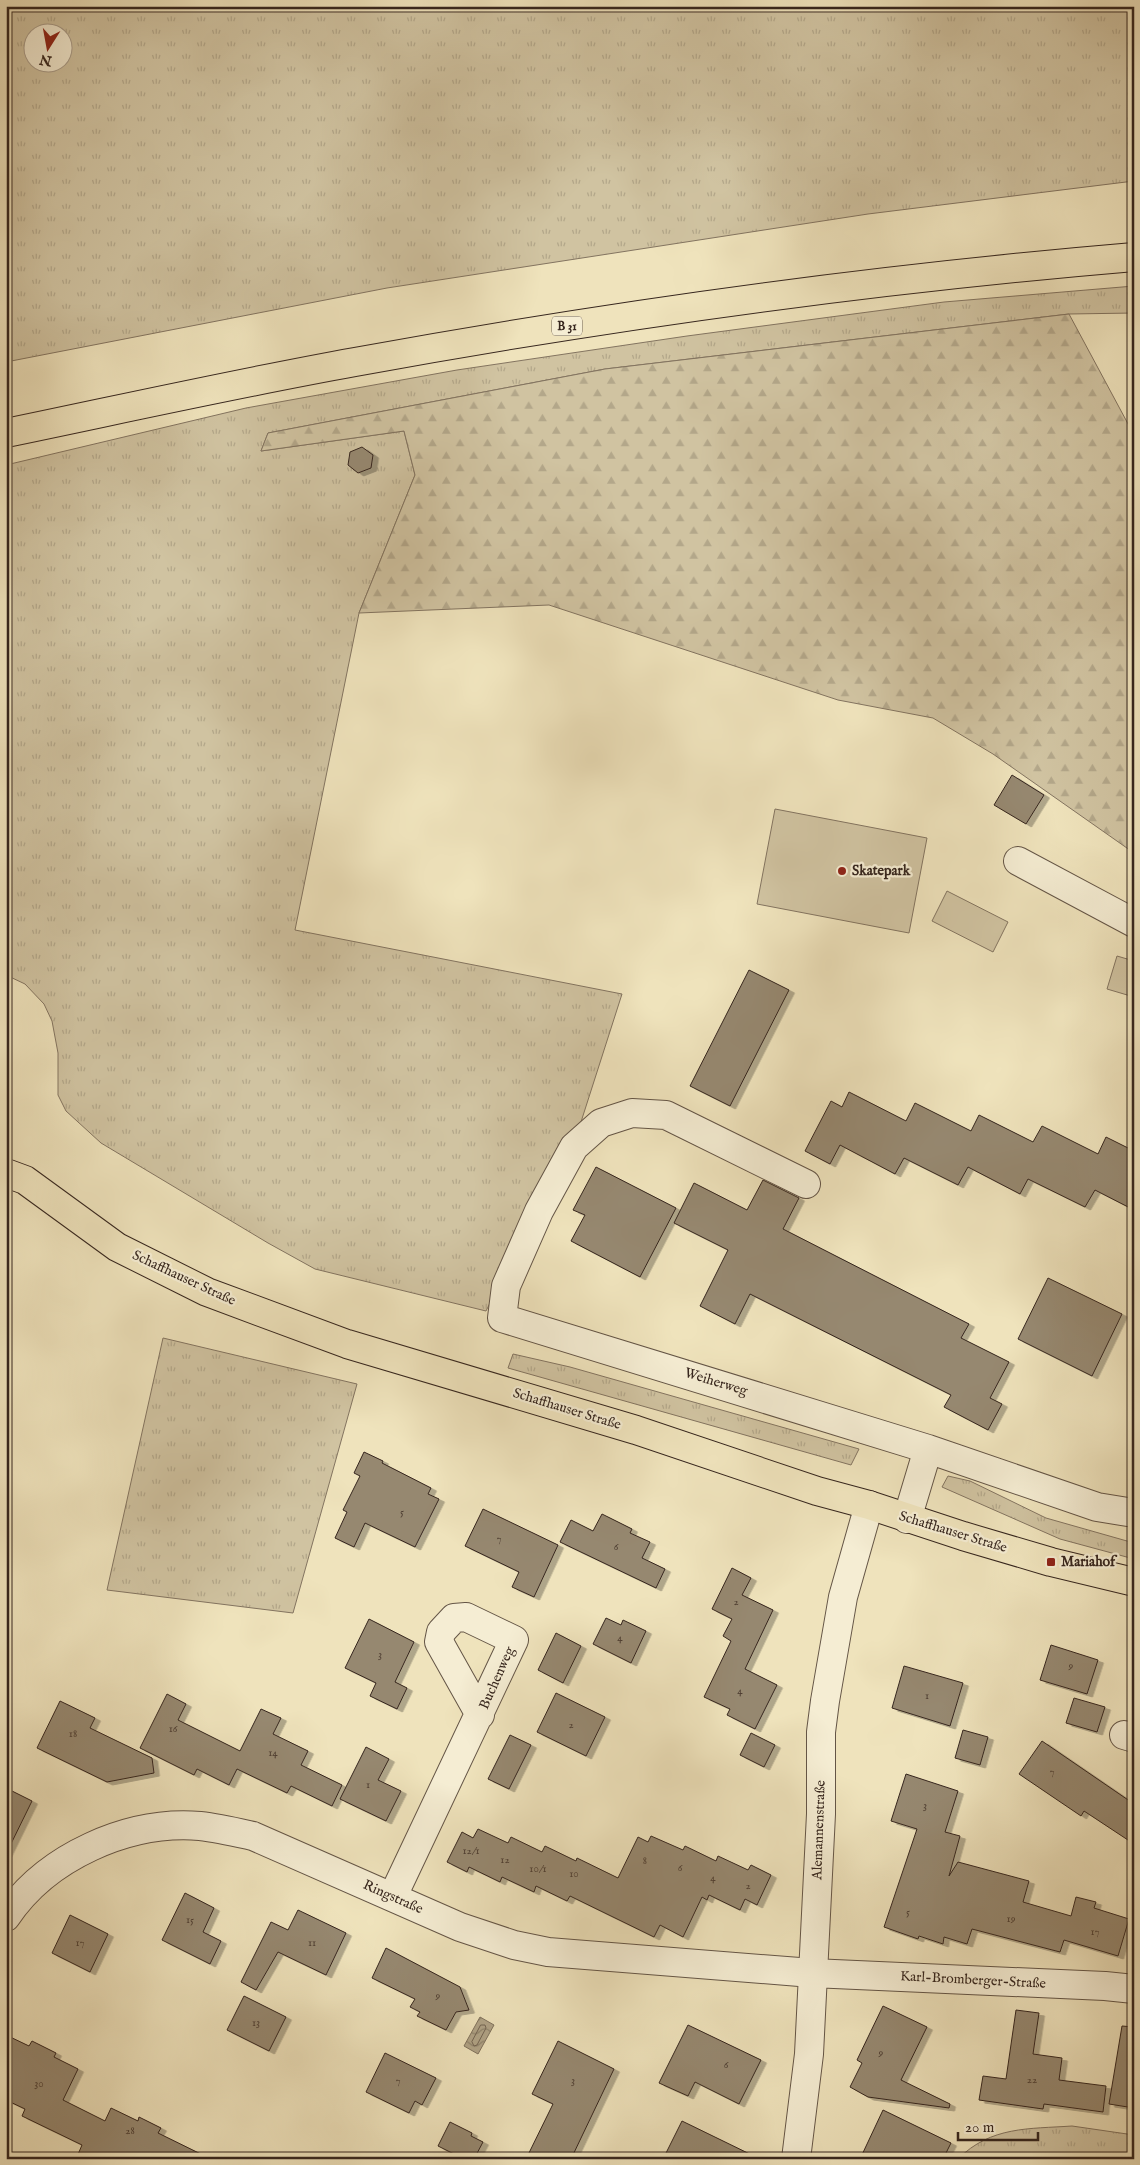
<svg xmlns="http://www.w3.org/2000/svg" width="1140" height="2165" viewBox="0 0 1140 2165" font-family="'IM FELL English',serif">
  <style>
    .grass { fill: url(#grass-tufts); stroke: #837460; fill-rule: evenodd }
    .forest { fill: url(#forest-firs); stroke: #837460 }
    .pitch { fill: #d0c3a1; stroke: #837460 }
    .water { fill: url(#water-waves); stroke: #7f715c }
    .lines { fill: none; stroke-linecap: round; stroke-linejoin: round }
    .shore { stroke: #736452; stroke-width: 1 }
    .building { fill: #968870; stroke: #36261e; filter: url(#shadow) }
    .minor-casing { stroke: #645546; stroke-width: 30 }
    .major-casing { stroke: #36261e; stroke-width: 30 }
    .highway-casing { stroke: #36261e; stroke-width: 30 }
    .minor { stroke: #f5edd3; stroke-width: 28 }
    .major { stroke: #efe3bc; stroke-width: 28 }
    .highway { stroke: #efe3bc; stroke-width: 28 }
    .poi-dot { fill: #8f2418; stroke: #f5edd3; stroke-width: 2 }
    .labels { text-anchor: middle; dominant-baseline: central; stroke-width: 4.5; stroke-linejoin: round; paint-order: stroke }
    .number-label { font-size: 11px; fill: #4e3e32 }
    .shield { fill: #f5edd3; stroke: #6f6254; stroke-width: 1 }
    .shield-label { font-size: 12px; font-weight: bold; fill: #36261e }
    .poi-label { font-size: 14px; font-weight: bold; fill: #36261e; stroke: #f5edd3; text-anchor: start }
    .street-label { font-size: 14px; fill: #36261e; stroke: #f5edd3 }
  </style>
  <defs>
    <pattern id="grass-tufts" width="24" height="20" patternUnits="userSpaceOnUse" patternTransform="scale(1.25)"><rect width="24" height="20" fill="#d0c3a1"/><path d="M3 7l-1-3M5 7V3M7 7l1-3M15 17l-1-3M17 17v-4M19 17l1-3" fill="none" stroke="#b3a78a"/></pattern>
    <pattern id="forest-firs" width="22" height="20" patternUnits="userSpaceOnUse" patternTransform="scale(1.25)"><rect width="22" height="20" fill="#d0c3a1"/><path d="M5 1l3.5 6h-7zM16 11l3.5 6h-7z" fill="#b3a78a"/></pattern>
    <pattern id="water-waves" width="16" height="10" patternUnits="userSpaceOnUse" patternTransform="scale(1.25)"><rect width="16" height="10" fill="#b0a386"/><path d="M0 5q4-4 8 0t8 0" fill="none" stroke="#90856d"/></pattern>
    <filter id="shadow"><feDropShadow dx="5.5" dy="3" stdDeviation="0" flood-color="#0004"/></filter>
  </defs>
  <rect width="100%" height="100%" fill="#efe3bc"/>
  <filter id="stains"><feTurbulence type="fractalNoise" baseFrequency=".004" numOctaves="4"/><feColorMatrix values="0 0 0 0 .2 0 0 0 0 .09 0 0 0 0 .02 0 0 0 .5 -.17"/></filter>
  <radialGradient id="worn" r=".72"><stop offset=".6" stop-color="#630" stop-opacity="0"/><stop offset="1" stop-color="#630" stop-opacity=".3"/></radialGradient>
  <path class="grass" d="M 6,6 L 1134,6 L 1134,181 L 868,214 L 387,288 L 6,362 ZM 62,32 L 62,62 L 32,62 L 32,32 Z
    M 1134,286 L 1134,313 L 1069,314 L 605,369 L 268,433 L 261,451 L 404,431 L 415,475 L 359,613 L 295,930 L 622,994 L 580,1125 L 486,1311 L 315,1269 L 268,1243 L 101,1143 L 66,1111 L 58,1095 L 58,1053 L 52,1021 L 44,1004 L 25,984 L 6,975 L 6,465 L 246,408 L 457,370 L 687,336 L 944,302 Z
    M 163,1338 L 357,1384 L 293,1613 L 107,1590 Z
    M 513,1354 L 570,1367 L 859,1449 L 851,1465 L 508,1368 Z
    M 948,1476 L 970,1481 L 1046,1518 L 1134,1543 L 1134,1559 L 1060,1539 L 942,1487 Z
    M 1072,2126 L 1134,2135 L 1134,2159 L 958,2159 C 991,2126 1029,2129 1072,2126 Z"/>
  <path class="forest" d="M 1069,314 L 1134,435 L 1134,853 L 993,754 L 933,718 L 838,700 L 549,605 L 359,613 L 415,475 L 404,431 L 261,451 L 268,433 L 605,369 Z"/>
  <path class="pitch" d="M 775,809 L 927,838 L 909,933 L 757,904 Z
    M 947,891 L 1008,922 L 993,952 L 932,921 Z
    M 1117,956 L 1134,961 L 1134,997 L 1107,989 Z"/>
  <path class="water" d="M 480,2017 L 494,2025 L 478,2054 L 464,2046 Z"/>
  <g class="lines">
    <path class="shore" d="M 481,2025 L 485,2025 L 486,2028 L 477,2045 L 474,2046 L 472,2042 Z"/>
  </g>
  <path class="building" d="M 362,447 L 373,455 L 371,468 L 358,473 L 348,465 L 350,452 Z
    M 1012,775 L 1044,795 L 1026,824 L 994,805 Z
    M 749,970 L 789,990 L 730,1106 L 690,1086 Z
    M 849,1092 L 906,1121 L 915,1103 L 971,1131 L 979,1115 L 1033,1142 L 1042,1126 L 1098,1154 L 1106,1137 L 1134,1151 L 1134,1210 L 1095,1190 L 1085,1207 L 1028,1179 L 1020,1194 L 968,1167 L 958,1185 L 904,1158 L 895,1174 L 840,1145 L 830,1164 L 805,1151 L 831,1101 L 842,1107 Z
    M 596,1167 L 676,1208 L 640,1277 L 571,1241 L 585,1215 L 573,1210 Z
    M 763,1180 L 799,1198 L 783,1229 L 969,1324 L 961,1338 L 1009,1362 L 990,1398 L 1002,1404 L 988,1430 L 944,1407 L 951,1395 L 750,1294 L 735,1324 L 700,1306 L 728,1250 L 674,1223 L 694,1183 L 747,1210 Z
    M 1048,1278 L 1122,1314 L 1092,1376 L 1018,1339 Z
    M 364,1452 L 383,1461 L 382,1463 L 431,1488 L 428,1494 L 439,1499 L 415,1547 L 365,1523 L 354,1547 L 335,1538 L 347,1512 L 343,1510 L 360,1476 L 354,1473 Z
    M 483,1509 L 558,1545 L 534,1597 L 512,1587 L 519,1572 L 465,1546 Z
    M 602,1514 L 632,1529 L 630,1533 L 650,1542 L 642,1558 L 665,1569 L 656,1588 L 560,1542 L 571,1520 L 593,1531 Z
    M 732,1568 L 751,1578 L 742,1595 L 773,1610 L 745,1669 L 777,1685 L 755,1729 L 727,1715 L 730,1709 L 704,1697 L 731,1641 L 723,1636 L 732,1619 L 712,1609 Z
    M 606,1618 L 621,1625 L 623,1620 L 646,1631 L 631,1663 L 593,1644 Z
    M 369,1619 L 414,1642 L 395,1682 L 407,1688 L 397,1709 L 370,1696 L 376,1683 L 345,1668 Z
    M 556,1633 L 581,1646 L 563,1683 L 538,1670 Z
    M 1051,1645 L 1098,1660 L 1087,1694 L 1040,1680 Z
    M 904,1666 L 963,1683 L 950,1726 L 892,1708 Z
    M 556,1693 L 605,1717 L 586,1756 L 537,1732 Z
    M 167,1694 L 186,1704 L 178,1720 L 240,1751 L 261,1709 L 281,1718 L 273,1734 L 308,1751 L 301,1765 L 342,1785 L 332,1806 L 291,1786 L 287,1793 L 237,1769 L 229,1785 L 197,1769 L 194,1775 L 140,1748 Z
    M 1074,1698 L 1105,1707 L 1097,1732 L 1066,1723 Z
    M 60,1701 L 95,1718 L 90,1728 L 152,1758 L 154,1773 L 107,1782 L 37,1748 Z
    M 963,1730 L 988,1737 L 980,1765 L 955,1758 Z
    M 751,1733 L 775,1745 L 764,1767 L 740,1755 Z
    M 510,1735 L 531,1745 L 509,1789 L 488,1779 Z
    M 1042,1741 L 1134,1804 L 1134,1844 L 1084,1811 L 1081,1816 L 1019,1774 Z
    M 366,1747 L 389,1759 L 378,1780 L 401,1791 L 386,1821 L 340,1799 Z
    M 906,1774 L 958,1791 L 945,1832 L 960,1836 L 949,1876 L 958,1862 L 1029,1881 L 1023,1902 L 1071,1916 L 1076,1897 L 1096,1902 L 1094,1908 L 1129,1919 L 1118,1956 L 1064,1940 L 1060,1952 L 972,1929 L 967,1944 L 944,1937 L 943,1944 L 919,1936 L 918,1939 L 884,1927 L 917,1829 L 891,1821 Z
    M 6,1788 L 32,1801 L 6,1854 Z
    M 478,1829 L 508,1843 L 511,1837 L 542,1852 L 545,1846 L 576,1861 L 577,1858 L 618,1878 L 638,1837 L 648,1842 L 651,1836 L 683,1850 L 685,1846 L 716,1861 L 718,1856 L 748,1870 L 751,1865 L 771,1875 L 757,1905 L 745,1899 L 740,1910 L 709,1895 L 707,1900 L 702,1897 L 683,1937 L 660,1925 L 654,1937 L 570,1896 L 567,1901 L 536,1886 L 534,1892 L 502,1877 L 500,1882 L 469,1867 L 467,1872 L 447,1862 L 462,1832 L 473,1838 Z
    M 185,1893 L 214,1908 L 203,1932 L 221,1941 L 210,1964 L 162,1940 Z
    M 298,1910 L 346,1933 L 326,1975 L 278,1952 L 256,1990 L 241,1982 L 271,1922 L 288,1930 Z
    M 70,1915 L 108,1934 L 90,1972 L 52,1953 Z
    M 386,1948 L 460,1987 L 469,2010 L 456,2012 L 446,2030 L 417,2016 L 420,2012 L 410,2007 L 415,1999 L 372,1978 Z
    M 244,1996 L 286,2017 L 269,2051 L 227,2030 Z
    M 883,2006 L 927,2027 L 901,2080 L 950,2104 L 949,2108 L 868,2097 L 850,2087 L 862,2063 L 857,2060 Z
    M 1016,2010 L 1039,2013 L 1033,2054 L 1062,2058 L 1059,2080 L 1106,2086 L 1103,2112 L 1044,2104 L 1043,2109 L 979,2100 L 983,2076 L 1006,2079 Z
    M 688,2025 L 761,2060 L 739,2104 L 695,2082 L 688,2096 L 659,2083 Z
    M 1122,2026 L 1134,2027 L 1134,2108 L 1109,2104 Z
    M 6,2035 L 29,2046 L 32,2041 L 56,2053 L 54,2057 L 78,2069 L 63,2100 L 105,2121 L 111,2108 L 138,2121 L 139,2117 L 161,2128 L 158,2133 L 211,2159 L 76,2159 L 82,2145 L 22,2116 L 25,2109 L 6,2100 Z
    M 558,2041 L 614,2069 L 571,2159 L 526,2159 L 553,2104 L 532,2094 Z
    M 385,2053 L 436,2078 L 422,2105 L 415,2101 L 409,2113 L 366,2092 Z
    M 883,2110 L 951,2143 L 943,2159 L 860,2159 Z
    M 682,2121 L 760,2159 L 663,2159 Z
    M 450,2122 L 472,2133 L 471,2136 L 483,2142 L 474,2159 L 464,2159 L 438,2146 Z"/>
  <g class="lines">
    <defs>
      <path id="minor" d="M 1018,861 L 1134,923
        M 806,1184 L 666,1115 L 632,1113 L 601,1123 L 574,1147 L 539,1211 L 506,1286 L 502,1318 L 928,1449 L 907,1519
        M 928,1449 L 1097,1507 L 1134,1513
        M 1124,1735 L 1134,1738
        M 393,1896 L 514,1640 L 466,1617 L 454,1618 L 441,1632 L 439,1642 L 480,1715
        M 6,1917 C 46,1857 128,1820 200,1826 C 218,1828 235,1832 253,1836 L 460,1927 L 514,1945 L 548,1952 L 812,1973 L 1105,1986 L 1134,1989
        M 796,2159 L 809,2054 L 821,1814 L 821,1732 L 825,1701 L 843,1597 L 869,1505"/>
      <path id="major" d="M 6,1173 L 25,1180 L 117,1247 L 207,1292 L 347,1344 L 636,1430 L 817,1491 L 869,1505 L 963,1536 L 1051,1562 L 1134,1582"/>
      <path id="highway" d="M 6,433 C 122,409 238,383 355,362 C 612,315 873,279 1134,257"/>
    </defs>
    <use href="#minor" class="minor-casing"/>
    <use href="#major" class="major-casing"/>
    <use href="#highway" class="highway-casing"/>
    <use href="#minor" class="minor"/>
    <use href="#major" class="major"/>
    <use href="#highway" class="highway"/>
  </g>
  <g class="poi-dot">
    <circle cx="842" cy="871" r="5"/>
    <rect x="1046" y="1557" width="10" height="10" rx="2.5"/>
  </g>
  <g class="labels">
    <g class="number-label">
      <text x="402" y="1512">5</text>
      <text x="499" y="1539">7</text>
      <text x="616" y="1547">6</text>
      <text x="736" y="1602">2</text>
      <text x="620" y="1638">4</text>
      <text x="380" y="1655">3</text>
      <text x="1071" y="1666">9</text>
      <text x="740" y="1691">4</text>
      <text x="927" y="1696">1</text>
      <text x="571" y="1725">2</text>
      <text x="173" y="1729">16</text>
      <text x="73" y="1734">18</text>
      <text x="273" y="1753">14</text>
      <text x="1052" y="1772">7</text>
      <text x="368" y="1785">1</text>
      <text x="925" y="1806">3</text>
      <text x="471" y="1851">12/1</text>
      <text x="505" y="1860">12</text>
      <text x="645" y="1861">8</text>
      <text x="680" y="1868">6</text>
      <text x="538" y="1869">10/1</text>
      <text x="574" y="1874">10</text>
      <text x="713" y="1878">4</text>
      <text x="748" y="1886">2</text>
      <text x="908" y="1912">5</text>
      <text x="1011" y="1919">19</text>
      <text x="190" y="1920">15</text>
      <text x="1095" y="1932">17</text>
      <text x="80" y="1943">17</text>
      <text x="312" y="1943">11</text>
      <text x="438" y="1996">9</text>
      <text x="256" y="2023">13</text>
      <text x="881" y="2053">9</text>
      <text x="726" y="2065">6</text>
      <text x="1032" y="2080">22</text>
      <text x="398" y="2081">7</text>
      <text x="573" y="2081">3</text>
      <text x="39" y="2084">30</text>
      <text x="130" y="2131">28</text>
    </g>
    <rect class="shield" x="552" y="316.5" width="30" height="19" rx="4"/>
    <g class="shield-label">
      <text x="567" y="326">B 31</text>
    </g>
    <g class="poi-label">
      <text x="852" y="871">Skatepark</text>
      <text x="1061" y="1562">Mariahof</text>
    </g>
    <g class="street-label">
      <text transform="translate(184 1278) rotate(25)">Schaffhauser Straße</text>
      <text transform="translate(716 1382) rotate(17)">Weiherweg</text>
      <text transform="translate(567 1409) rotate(17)">Schaffhauser Straße</text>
      <text transform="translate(953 1532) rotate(17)">Schaffhauser Straße</text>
      <text transform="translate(497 1678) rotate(-66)">Buchenweg</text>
      <text transform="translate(819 1830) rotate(-88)">Alemannenstraße</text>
      <text transform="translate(393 1897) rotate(24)">Ringstraße</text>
      <text transform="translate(973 1980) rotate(3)">Karl-Bromberger-Straße</text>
    </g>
  </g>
  <rect width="1140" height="2165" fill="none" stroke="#efe3bc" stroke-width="25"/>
  <rect x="8" y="8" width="1125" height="2150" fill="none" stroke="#36261e" stroke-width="2.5"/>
  <rect x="12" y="12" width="1115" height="2140" fill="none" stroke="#36261e"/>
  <g transform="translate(48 48) rotate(191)"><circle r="24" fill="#f5edd3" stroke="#a99d8b"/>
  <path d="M0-4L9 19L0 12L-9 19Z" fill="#8f2418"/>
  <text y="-8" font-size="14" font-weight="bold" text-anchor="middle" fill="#36261e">N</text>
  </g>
  <path d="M958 2132v8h80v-8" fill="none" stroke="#36261e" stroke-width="2.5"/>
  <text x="965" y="2132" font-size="15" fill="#36261e" stroke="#f5edd3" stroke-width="4" paint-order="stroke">20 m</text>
  <rect width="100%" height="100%" filter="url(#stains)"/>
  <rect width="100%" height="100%" fill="url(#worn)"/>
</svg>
